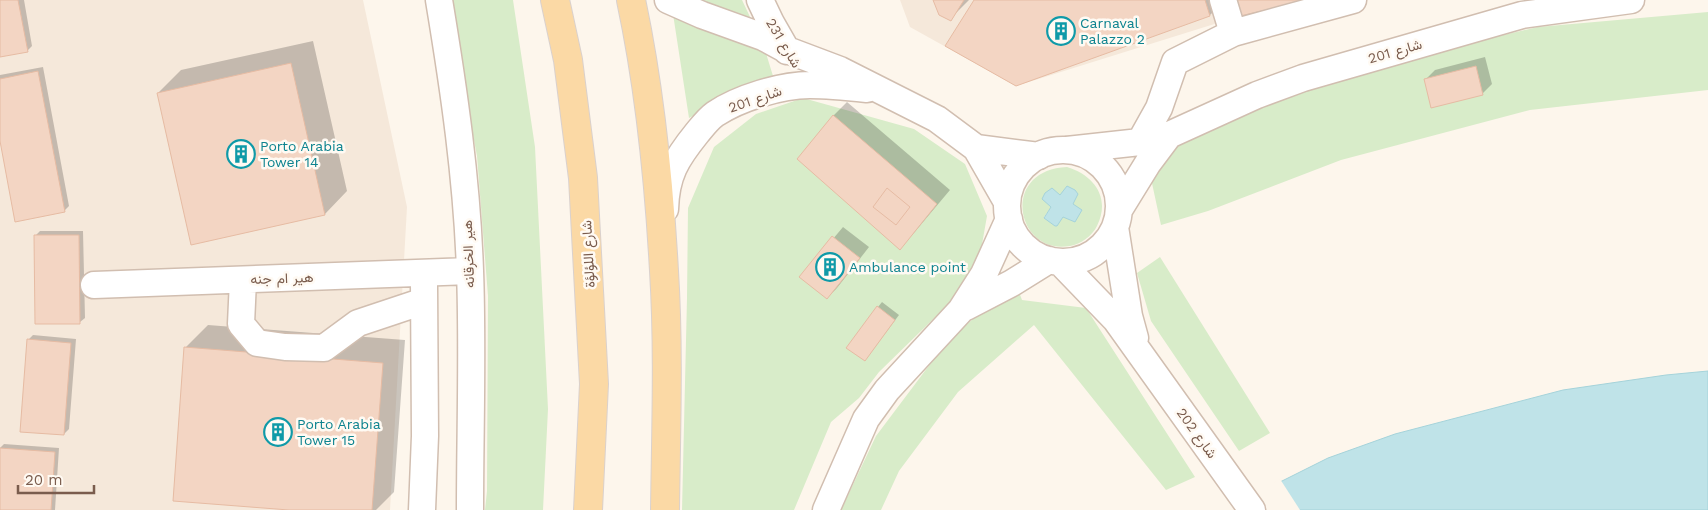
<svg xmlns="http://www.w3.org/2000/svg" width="1708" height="510" viewBox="0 0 1708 510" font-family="'Work Sans',Vazirmatn,sans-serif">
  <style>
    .residential { fill: #f5e8da }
    .green { fill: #d8ecc9; fill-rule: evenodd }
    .water { fill: #bfe3e8; stroke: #a5d3da }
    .pier { fill: #fdf6ec }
    .shadow { fill: #0003 }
    .building { fill: #f3d5c3; stroke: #e6bba3 }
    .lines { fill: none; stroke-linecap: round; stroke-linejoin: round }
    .minor-casing { stroke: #d1beb0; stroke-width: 29 }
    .major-casing { stroke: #dad1cd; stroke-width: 30 }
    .minor { stroke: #fff; stroke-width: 26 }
    .major { stroke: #fbd9a5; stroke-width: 28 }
    .labels { text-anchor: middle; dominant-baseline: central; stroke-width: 5; stroke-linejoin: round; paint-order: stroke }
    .culture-label { font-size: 14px; fill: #0d838f; stroke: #fffaf3; text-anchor: start }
    .street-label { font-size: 14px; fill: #7a5c4d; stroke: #fffaf3 }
  </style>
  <rect width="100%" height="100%" fill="#fdf6ec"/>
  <path class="residential" d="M 0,0 L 363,0 L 407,207 L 390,510 L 0,510 Z
    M 900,0 L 1310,0 L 1240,16 L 1016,86 L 910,27 Z"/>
  <path class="green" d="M 447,0 L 513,0 L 535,147 L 548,409 L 543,510 L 485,510 L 487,491 L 488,296 L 477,156 Z
    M 687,0 L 742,0 L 751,19 Z
    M 1708,12 L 1708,90 L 1530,110 L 1341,160 L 1208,211 L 1161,225 L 1150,174 L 1176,137 L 1345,72 L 1538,27 Z
    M 673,14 L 765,50 L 773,76 L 744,89 L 689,118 Z
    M 803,98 L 914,129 L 965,164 L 987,216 L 981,250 L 963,290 L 879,372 L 859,398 L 831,422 L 794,510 L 682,510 L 687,298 L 688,208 L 714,147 L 756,114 Z
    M 1067,167 C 1094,175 1111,198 1097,226 C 1092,236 1081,244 1070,246 C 1016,256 999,170 1067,167 ZM 1060,195 L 1073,204 L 1063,217 L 1044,217 Z
    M 1160,257 L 1270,433 L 1239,451 L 1151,321 L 1137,273 Z
    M 1019,292 L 1022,300 L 1086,308 L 1195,477 L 1166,490 L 1034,325 L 958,392 L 899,471 L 881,510 L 841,510 L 876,436 L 946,343 L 984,309 Z"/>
  <path class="water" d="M 1067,186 L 1075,190 L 1078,194 L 1073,204 L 1082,210 L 1075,222 L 1063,217 L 1057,226 L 1055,226 L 1044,218 L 1051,207 L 1042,199 L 1045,193 L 1052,188 L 1060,195 Z
    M 1708,371 L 1708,510 L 1232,510 L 1274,485 L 1328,458 L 1395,434 L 1563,390 L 1666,375 Z"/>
  <path class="pier" d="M 1280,479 L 1300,510 L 1230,510 L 1231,508 Z"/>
  <path class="shadow" d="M 0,0 L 24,0 L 32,46 L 27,51 L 0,56 Z
    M 934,0 L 969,0 L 950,19 Z
    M 975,0 L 1225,0 L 1210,15 Z
    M 313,41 L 347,191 L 325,214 L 158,93 L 181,70 Z
    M 1485,57 L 1492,84 L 1482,94 L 1425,80 L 1435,70 Z
    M 43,67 L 69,206 L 64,211 L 0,135 L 0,75 Z
    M 847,102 L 950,190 L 913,234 L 899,248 L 799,159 L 834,115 Z
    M 843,227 L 869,247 L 837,288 L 827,298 L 801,277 Z
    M 40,231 L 83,231 L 85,318 L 80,322 L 35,236 Z
    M 882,302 L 899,315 L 869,355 L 878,307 Z
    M 208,325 L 405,340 L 394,492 L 376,510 L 305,510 L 185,348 Z
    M 33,335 L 76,339 L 69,429 L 64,434 L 28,340 Z
    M 4,444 L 59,448 L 55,510 L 0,510 L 0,448 Z"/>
  <path class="building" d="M 0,0 L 18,0 L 28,52 L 0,57 Z
    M 933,0 L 964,0 L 951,21 L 939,15 Z
    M 974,0 L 1205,0 L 1210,16 L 1016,86 L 945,46 Z
    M 1235,0 L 1310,0 L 1240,16 Z
    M 291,63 L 325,215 L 191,245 L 157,93 Z
    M 1476,66 L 1483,95 L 1431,108 L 1424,79 Z
    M 38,71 L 65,212 L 15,222 L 0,141 L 0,79 Z
    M 833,115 L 937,204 L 900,250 L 797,159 Z
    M 887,188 L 910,207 L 896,225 L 873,207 Z
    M 34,235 L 79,235 L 80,324 L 35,324 Z
    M 832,236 L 860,258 L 827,299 L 799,277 Z
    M 877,306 L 895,320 L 865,361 L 846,348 Z
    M 27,339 L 71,343 L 64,435 L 20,432 Z
    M 184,347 L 383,363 L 372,510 L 289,510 L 173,501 Z
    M 0,448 L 55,452 L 51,510 L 0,510 Z"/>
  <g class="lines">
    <defs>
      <path id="minor" d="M 439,0 C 454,90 467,180 470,271 C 473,351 470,431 470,510
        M 668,0 L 702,15 L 763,37 L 787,50 L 840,70 L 937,119 L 976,148 L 1007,202
        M 760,0 L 771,23 L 787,51
        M 1223,0 L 1233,33
        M 1140,142 L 1159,108 L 1175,62 L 1233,33 L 1353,0
        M 976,148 L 1039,156
        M 1067,150 L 1140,142 L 1169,135 L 1257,95 L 1303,78 L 1522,15 L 1631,0
        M1007 206a56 56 0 1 1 112 0a56 56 0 1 1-112 0Z
        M 665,209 C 666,175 676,159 697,133 C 702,127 708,119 715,114 C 739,98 781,85 810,85 C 829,85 848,87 867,89
        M 1119,210 L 1148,163 L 1169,135
        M 1115,227 L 1129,316 L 1135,338
        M 1060,262 L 1116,320 L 1252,510
        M 243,280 L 241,324 L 257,343 L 285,347 L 324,348 L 358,323 L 424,301
        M 94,285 L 470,271
        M 966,307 L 1012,283 L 1049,260
        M 422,510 L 425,436 L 424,284
        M 826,510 L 866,419 L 887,390 L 961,310 L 984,274 L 1009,219"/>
      <path id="major" d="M 555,0 L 568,60 L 583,178 L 594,384 L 588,510
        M 631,0 C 650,89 659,180 664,271 C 669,350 666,431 665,510"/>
    </defs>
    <use href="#minor" class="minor-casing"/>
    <use href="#major" class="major-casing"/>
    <use href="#minor" class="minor"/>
    <use href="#major" class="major"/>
  </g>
  <defs>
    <symbol id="building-ring" viewBox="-11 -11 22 22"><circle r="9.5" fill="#fffaf3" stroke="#0f9aa8" stroke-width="1.5"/><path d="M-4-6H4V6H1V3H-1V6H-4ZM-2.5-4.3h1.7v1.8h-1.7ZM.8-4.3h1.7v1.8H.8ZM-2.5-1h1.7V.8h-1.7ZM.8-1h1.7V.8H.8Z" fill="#0f9aa8"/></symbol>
  </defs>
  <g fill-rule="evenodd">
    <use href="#building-ring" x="1045" y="15" width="32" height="32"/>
    <use href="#building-ring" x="225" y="138" width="32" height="32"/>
    <use href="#building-ring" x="814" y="251" width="32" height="32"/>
    <use href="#building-ring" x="262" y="416" width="32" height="32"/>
  </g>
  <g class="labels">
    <g class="culture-label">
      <text x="1080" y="23">Carnaval<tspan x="1080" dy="16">Palazzo 2</tspan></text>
      <text x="260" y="146">Porto Arabia<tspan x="260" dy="16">Tower 14</tspan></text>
      <text x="849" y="267">Ambulance point</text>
      <text x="297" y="424">Porto Arabia<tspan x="297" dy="16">Tower 15</tspan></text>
    </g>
    <g class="street-label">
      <text transform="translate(784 43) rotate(59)">شارع 231</text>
      <text transform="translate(1395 51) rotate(-16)">شارع 201</text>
      <text transform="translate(755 99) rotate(-19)">شارع 201</text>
      <text transform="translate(468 254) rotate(-92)">هير الخرقانه</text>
      <text transform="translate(588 254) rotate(-93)">شارع اللؤلؤة</text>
      <text transform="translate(282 278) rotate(-2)">هير ام جنه</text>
      <text transform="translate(1197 433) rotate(54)">شارع 202</text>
    </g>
  </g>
  <path d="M18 485v8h76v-8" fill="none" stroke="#7a5c4d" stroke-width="2.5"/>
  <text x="25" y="485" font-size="15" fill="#7a5c4d" stroke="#fffaf3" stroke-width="4" paint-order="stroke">20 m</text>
</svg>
